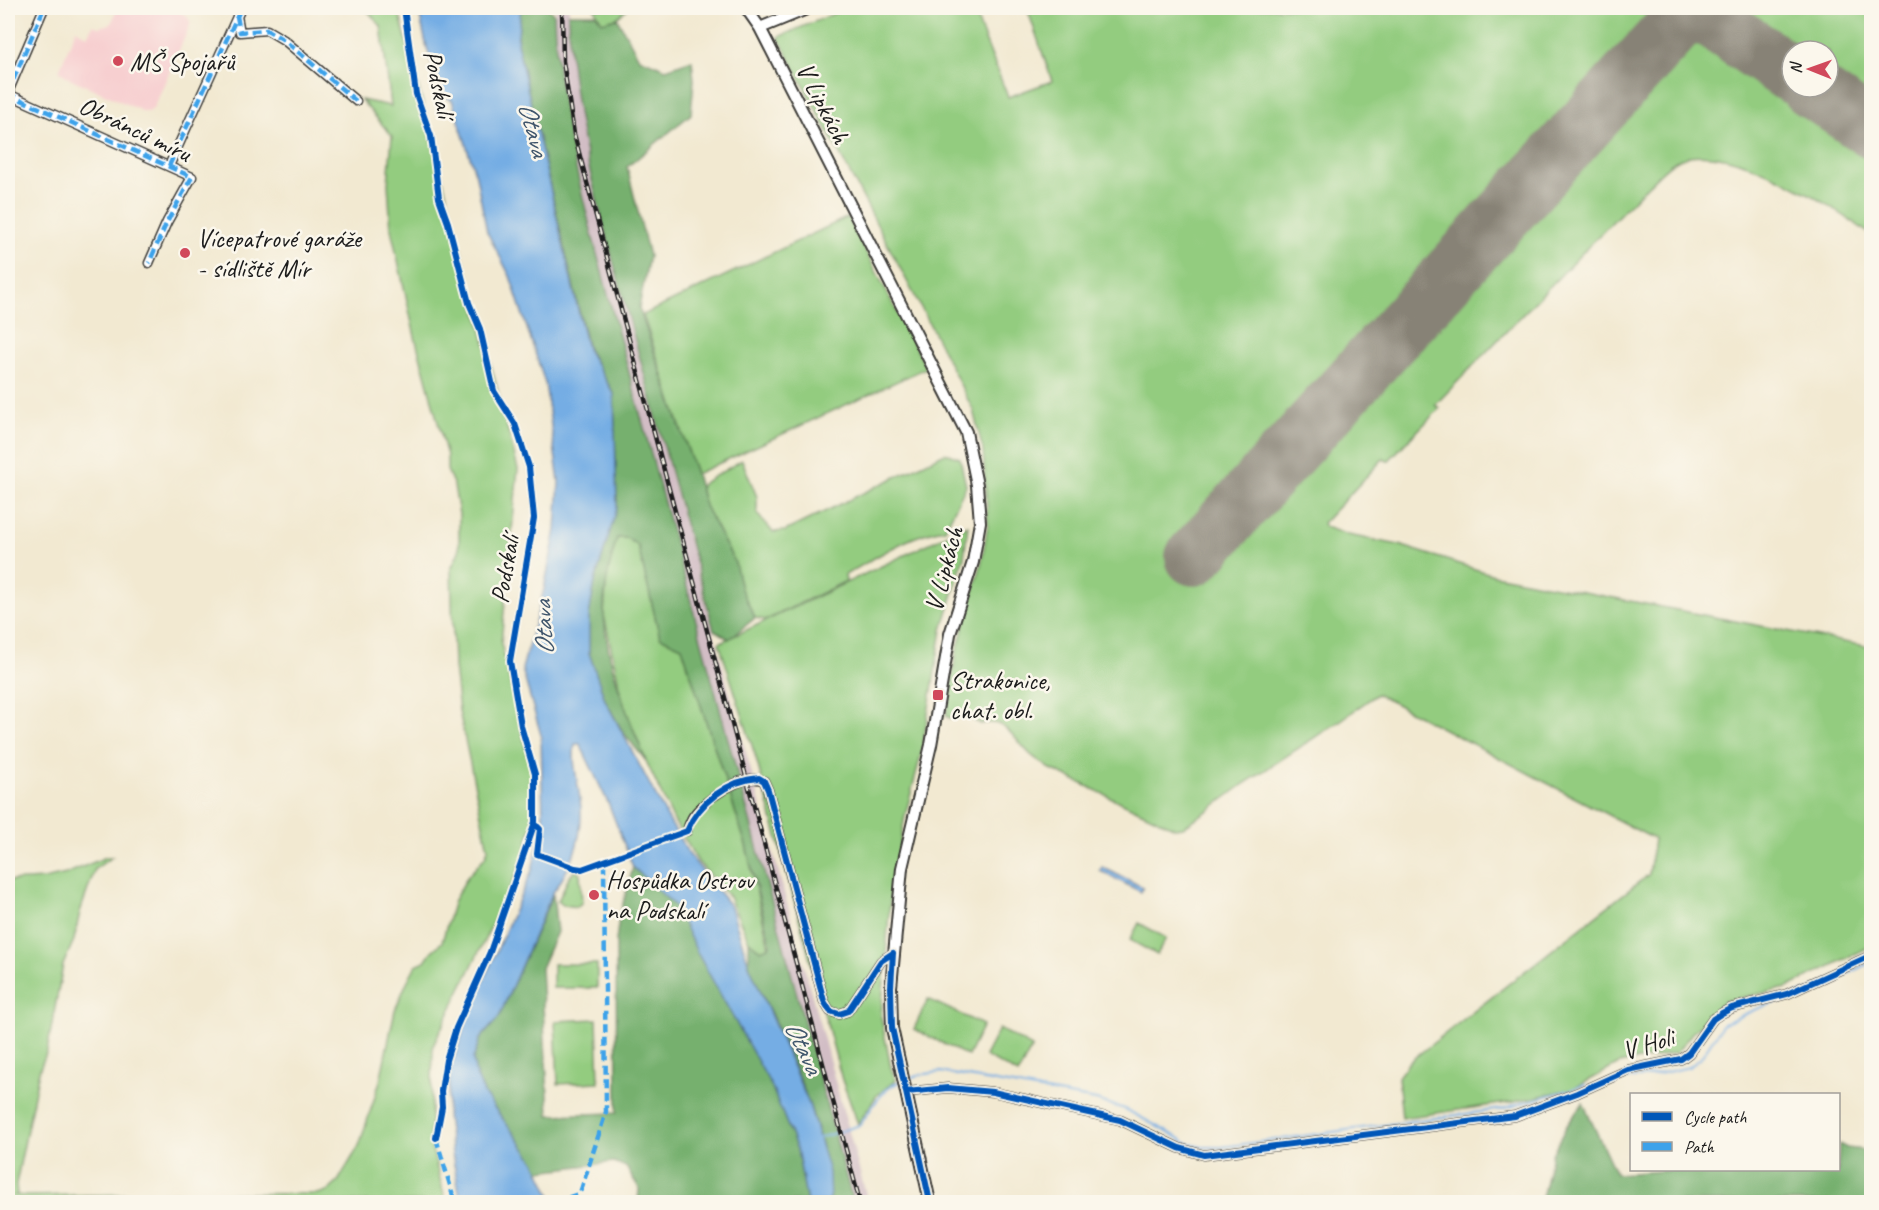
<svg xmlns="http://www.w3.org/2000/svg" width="1879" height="1210" viewBox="0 0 1879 1210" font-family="Caveat,sans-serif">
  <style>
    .built { fill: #f7cfd0 }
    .industrial { fill: #d2bdc5 }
    .green { fill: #93cc7f; stroke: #58744e; stroke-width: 1.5; fill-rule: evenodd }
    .forest { fill: #76b06e; stroke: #496645; stroke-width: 1.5 }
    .water { fill: #75ade4; stroke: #486480; stroke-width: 1.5 }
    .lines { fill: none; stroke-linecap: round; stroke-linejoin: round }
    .stream { stroke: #75ade4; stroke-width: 2 }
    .runway { stroke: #878276; stroke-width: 58 }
    .minor-casing { stroke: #3c3b37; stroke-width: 11 }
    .tertiary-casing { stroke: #3c3b37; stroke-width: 14 }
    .minor { stroke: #fff; stroke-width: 8 }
    .tertiary { stroke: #fff; stroke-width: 10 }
    .rail-casing { stroke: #1c1c1c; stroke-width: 4.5 }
    .rail { stroke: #fbf7ec; stroke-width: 2; stroke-dasharray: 7; stroke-linecap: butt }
    .quiet { stroke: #3da2ea; stroke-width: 4.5; stroke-dasharray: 9 4.5; stroke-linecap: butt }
    .cycleway-casing { stroke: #fbf7ec; stroke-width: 10 }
    .cycleway { stroke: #0057b8; stroke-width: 6 }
    .poi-dot { fill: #d1495b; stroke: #fbf7ec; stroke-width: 2 }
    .labels { text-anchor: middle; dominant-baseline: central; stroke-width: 5; stroke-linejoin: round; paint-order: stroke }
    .poi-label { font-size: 26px; fill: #1c1c1c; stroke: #fbf7ec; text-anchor: start }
    .street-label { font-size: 26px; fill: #1c1c1c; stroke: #fbf7ec }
    .water-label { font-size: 27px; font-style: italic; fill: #40566c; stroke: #fbf7ec }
  </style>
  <rect width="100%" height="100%" fill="#fbf7ec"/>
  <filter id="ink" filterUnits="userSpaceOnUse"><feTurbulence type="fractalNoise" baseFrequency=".0167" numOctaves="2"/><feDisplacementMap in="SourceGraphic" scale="12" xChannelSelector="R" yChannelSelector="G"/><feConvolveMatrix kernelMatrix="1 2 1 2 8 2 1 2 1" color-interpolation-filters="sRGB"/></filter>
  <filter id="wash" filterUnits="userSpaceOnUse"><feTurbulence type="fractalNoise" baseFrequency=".008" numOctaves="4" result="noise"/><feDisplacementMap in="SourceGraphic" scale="24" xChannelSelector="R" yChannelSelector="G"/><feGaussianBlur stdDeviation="1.35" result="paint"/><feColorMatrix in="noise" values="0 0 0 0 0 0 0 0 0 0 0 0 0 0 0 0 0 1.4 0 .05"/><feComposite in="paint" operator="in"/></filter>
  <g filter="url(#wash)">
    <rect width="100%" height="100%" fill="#f2e9d1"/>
    <path class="built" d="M 118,8 L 168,8 L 186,15 L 190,21 L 190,25 L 158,98 L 153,109 L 148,112 L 144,112 L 69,78 L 59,71 L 76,29 L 87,36 L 93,25 L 98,27 L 111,24 Z"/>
    <path class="industrial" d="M 555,8 L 569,8 L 569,45 L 572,73 L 588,157 L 610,251 L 868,1202 L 853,1202 L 597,254 L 575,160 L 558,75 L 555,46 Z"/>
    <path class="green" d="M 365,8 L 398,8 L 518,469 L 501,643 L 532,773 L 533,821 L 523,861 L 433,1046 L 430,1142 L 446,1202 L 8,1202 L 8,881 L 44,879 L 66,874 L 106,857 L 112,857 L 95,869 L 80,912 L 74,940 L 63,965 L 47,1051 L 39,1071 L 16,1184 L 17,1194 L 15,1195 L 26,1196 L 197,1193 L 317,1194 L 328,1191 L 337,1183 L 359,1146 L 380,1081 L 395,1010 L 407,982 L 416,965 L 425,961 L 431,952 L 442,942 L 454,900 L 468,876 L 485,857 L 488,849 L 459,711 L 454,667 L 451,569 L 459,551 L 459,514 L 454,486 L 447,470 L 447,456 L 415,337 L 391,229 L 388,184 L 392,136 L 361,100 L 391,106 L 381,26 Z
      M 594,8 L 628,8 L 617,18 L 602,22 Z
      M 847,8 L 975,8 L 980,27 L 1008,97 L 1052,81 L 1027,8 L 1871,8 L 1871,235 C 1830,204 1742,148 1689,156 C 1672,159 1660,174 1648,185 L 1435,405 L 1440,408 L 1388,461 L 1383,459 L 1323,523 L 1325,527 L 1348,535 L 1399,545 L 1494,575 L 1871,647 L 1871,946 L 1787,988 L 1725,1001 L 1692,1033 L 1676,1053 L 1619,1064 L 1575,1088 L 1514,1102 L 1402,1118 L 1398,1077 L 1409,1062 L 1649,874 L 1654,839 L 1377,694 L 1340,721 L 1244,784 L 1209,810 L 1183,827 L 1175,828 L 1049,768 C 1043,763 1035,759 1030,754 C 1015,740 1005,717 981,724 L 967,717 L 950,718 L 946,716 L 956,654 L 981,565 L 988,524 L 983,450 L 973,410 L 928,321 L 778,37 ZM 1792,51 L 1828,51 L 1828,87 L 1792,87 Z
      M 848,217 L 926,368 L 696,474 L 643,315 Z
      M 945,453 L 960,458 L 966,486 L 945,529 C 909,534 876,558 845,575 L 846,581 L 766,620 L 755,618 L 741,589 L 735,563 L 705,506 L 700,487 L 703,483 L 742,460 L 757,497 L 757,514 L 773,532 L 785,531 Z
      M 968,525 L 964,557 L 942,630 L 921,755 L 905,816 L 890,900 L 881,1017 L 891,1068 L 896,1080 L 877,1095 L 858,1124 L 842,1080 L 756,758 L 719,643 Z
      M 617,538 L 627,538 L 638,546 L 660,637 L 682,647 L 746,845 L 769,947 L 760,950 L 749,941 L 729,897 L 698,862 L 674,821 L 646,761 L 623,703 L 604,615 L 607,571 Z
      M 574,871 L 578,871 L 580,874 L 582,902 L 577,907 L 563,905 L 558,901 L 568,879 Z
      M 1139,923 L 1166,938 L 1157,955 L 1130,940 Z
      M 553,964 L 597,964 L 597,988 L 553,988 Z
      M 928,999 L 983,1025 L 968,1056 L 914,1029 Z
      M 597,1019 L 599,1082 L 558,1084 L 555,1021 Z
      M 999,1029 L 1032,1047 L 1018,1074 L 985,1056 Z"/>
    <path class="forest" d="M 521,8 L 548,8 L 554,14 C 556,95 577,175 597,254 L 853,1202 L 830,1202 C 826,1119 782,1041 749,965 L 749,941 L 760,950 L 769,947 L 770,943 L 746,845 L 682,647 L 660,637 L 638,546 L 627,538 L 617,538 C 610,563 603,589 604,615 C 607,665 627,714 646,761 L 623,732 L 605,700 L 589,653 L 589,615 L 595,581 L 617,508 L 614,394 L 588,349 L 517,43 Z
      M 568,14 L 596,14 L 602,22 L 617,18 L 639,58 L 666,69 L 692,60 L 694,80 L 691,114 L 627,167 L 649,256 L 639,308 L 696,474 L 705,506 L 735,563 L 741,589 L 755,618 L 729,639 L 714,630 C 686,526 658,422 629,318 C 602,221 570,115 568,14 Z
      M 633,867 L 675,905 L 698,954 L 772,1087 L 797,1149 L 807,1202 L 638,1202 L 639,1188 L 626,1167 L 614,1162 L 540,1171 L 534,1162 L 485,1095 L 476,1075 L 473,1059 L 480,1039 L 499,1017 L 553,894 L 557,932 L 541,968 L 549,1115 L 617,1113 L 616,940 L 619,918 Z
      M 1583,1103 L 1616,1174 L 1675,1170 L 1838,1170 L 1839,1144 L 1847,1148 L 1871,1151 L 1871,1202 L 1541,1202 L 1552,1154 L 1566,1127 Z"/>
    <path class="water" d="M 418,8 L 521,8 L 517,43 L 587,349 L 614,394 L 617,508 L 595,581 L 589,615 L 589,653 L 605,700 L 666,815 L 688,853 L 731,907 L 749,965 L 809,1104 L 829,1172 L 830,1202 L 807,1202 L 797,1149 L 772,1087 L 698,954 L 675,906 L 633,867 L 609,805 L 580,744 L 575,744 C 571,766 581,789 581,812 C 582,842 569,871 552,894 L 499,1017 L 480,1039 L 473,1059 L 476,1075 L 485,1095 L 535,1162 L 554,1202 L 461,1202 L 451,1148 L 447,1115 L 450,1069 L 469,1014 L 532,870 L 543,822 L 541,735 L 522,669 L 544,589 L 556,530 L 559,482 L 545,383 L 510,276 L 487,232 L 476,176 L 452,100 L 443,96 L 427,48 Z
      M 1102,867 L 1143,887 L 1141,892 L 1100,871 Z"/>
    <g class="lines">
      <path class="stream" d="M 907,1079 L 918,1075 L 941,1072 L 1096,1100 L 1125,1109 L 1190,1144 L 1202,1147 L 1222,1147 L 1502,1109 L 1586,1085
        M 1613,1081 L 1654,1075 L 1689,1067 L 1700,1059 L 1723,1024 L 1754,1010 L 1816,988 L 1872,962
        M 819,1138 L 860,1125 C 872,1108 881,1089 901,1081"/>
      <path class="runway" d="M 1694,8 L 1792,75
        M 1809,87 L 1872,130
        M 1194,557 L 1691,8"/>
    </g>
  </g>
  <g filter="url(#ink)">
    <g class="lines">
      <defs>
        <path id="minor" d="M 237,16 L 240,32 L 267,30 L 284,40 L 356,101
          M 8,92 L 44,8
          M 8,94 L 192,177 L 167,222 L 149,263
          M 169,166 L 241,8
          M 687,831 C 688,827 690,822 692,818 C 701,802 745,770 764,781 L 768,790 L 824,1001 L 830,1011 L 839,1014 L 848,1011 L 881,961 L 893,953
          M 906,1092 L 948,1088 L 993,1092 L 1120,1120 L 1179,1148 L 1204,1155 L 1515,1116 L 1577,1093 L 1628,1070 L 1681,1059 L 1689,1053 L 1713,1019 L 1722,1013 L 1732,1008 L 1787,994 L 1872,955"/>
        <path id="tertiary" d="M 746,8 L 760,28 L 966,432 L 977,485 L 980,522 L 973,562 L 950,634 L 931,745 L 902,868 L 891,987 L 892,1028 L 930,1202
          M 760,28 L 809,8"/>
      </defs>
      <use href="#minor" class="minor-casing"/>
      <use href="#tertiary" class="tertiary-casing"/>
      <use href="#minor" class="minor"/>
      <use href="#tertiary" class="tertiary"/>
      <defs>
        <path id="rail" d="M 562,8 L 563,61 L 574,134 L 860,1202"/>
      </defs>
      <use href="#rail" class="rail-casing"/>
      <use href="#rail" class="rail"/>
      <path class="quiet" d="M 237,16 L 240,32 L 267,30 L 284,40 L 356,101
        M 8,92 L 44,8
        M 8,94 L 192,177 L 167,222 L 149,263
        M 169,166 L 241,8
        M 436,1138 L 455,1202
        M 556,1202 L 578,1194 L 581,1190 L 606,1112 L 604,862"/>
      <defs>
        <path id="cycleway" d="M 404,8 L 416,94 L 431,136 L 439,198 L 448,223 L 469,303 L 480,329 L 494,391 L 515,424 L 529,467 L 534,518 L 510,661 L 521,726 L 535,774 L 535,822 L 490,952 L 456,1028 L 446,1060 L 441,1091 L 442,1107 L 436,1138
          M 538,827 L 540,829 L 537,854 L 575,868 L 582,869 L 687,831 C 698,803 728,780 759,778 L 764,781 L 768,790 L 824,1001 L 830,1011 L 839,1014 L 848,1011 L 881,961 L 893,953
          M 893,953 L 891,987 L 892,1028 L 930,1202
          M 906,1092 L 948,1088 L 993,1092 L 1120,1120 L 1179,1148 L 1204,1155 L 1515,1116 L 1577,1093 L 1628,1070 L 1681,1059 L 1689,1053 L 1713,1019 L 1722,1013 L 1732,1008 L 1787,994 L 1872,955"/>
      </defs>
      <use href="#cycleway" class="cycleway-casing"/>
      <use href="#cycleway" class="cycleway"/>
    </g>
  </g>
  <g class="poi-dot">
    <circle cx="118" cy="61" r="6"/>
    <circle cx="185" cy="253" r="6"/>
    <rect x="932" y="689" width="12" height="12" rx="3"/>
    <circle cx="594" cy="895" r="6"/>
  </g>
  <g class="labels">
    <g class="poi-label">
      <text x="130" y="61">MŠ Spojařů</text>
      <text x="197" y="238">Vícepatrové garáže<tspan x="197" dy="30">- sídliště Mír</tspan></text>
      <text x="950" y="680">Strakonice,<tspan x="950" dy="30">chat. obl.</tspan></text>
      <text x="606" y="880">Hospůdka Ostrov<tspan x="606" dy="30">na Podskalí</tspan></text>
    </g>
    <g class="street-label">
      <text transform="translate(439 84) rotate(78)">Podskalí</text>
      <text transform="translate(823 103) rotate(63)">V Lipkách</text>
      <text transform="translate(135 129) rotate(25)">Obránců míru</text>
      <text transform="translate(505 569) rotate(-80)">Podskalí</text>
      <text transform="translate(944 569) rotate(-75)">V Lipkách</text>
      <text transform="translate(1648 1044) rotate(-17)">V Holi</text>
    </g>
    <g class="water-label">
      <text transform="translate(534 129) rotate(75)">Otava</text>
      <text transform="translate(543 628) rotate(-93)">Otava</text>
      <text transform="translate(804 1047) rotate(65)">Otava</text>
    </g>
  </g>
  <rect width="1879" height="1210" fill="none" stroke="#fbf7ec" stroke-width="30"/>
  <rect x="1630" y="1093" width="210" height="78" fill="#fbf7ec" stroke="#a29f99" stroke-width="1.5"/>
  <rect x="1642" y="1112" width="30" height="9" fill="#0057b8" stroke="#a29f99" stroke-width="1.5"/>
  <text x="1684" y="1123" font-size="18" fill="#1c1c1c">Cycle path</text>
  <rect x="1642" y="1142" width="30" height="9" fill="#3da2ea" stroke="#a29f99" stroke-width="1.5"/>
  <text x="1684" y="1153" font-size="18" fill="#1c1c1c">Path</text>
  <g transform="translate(1810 69) rotate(271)"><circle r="28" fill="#fbf7ec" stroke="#a29f99" stroke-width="1.5"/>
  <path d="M0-4.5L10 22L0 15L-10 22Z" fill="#d1495b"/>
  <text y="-9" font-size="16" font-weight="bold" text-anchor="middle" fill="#1c1c1c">N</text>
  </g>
</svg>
